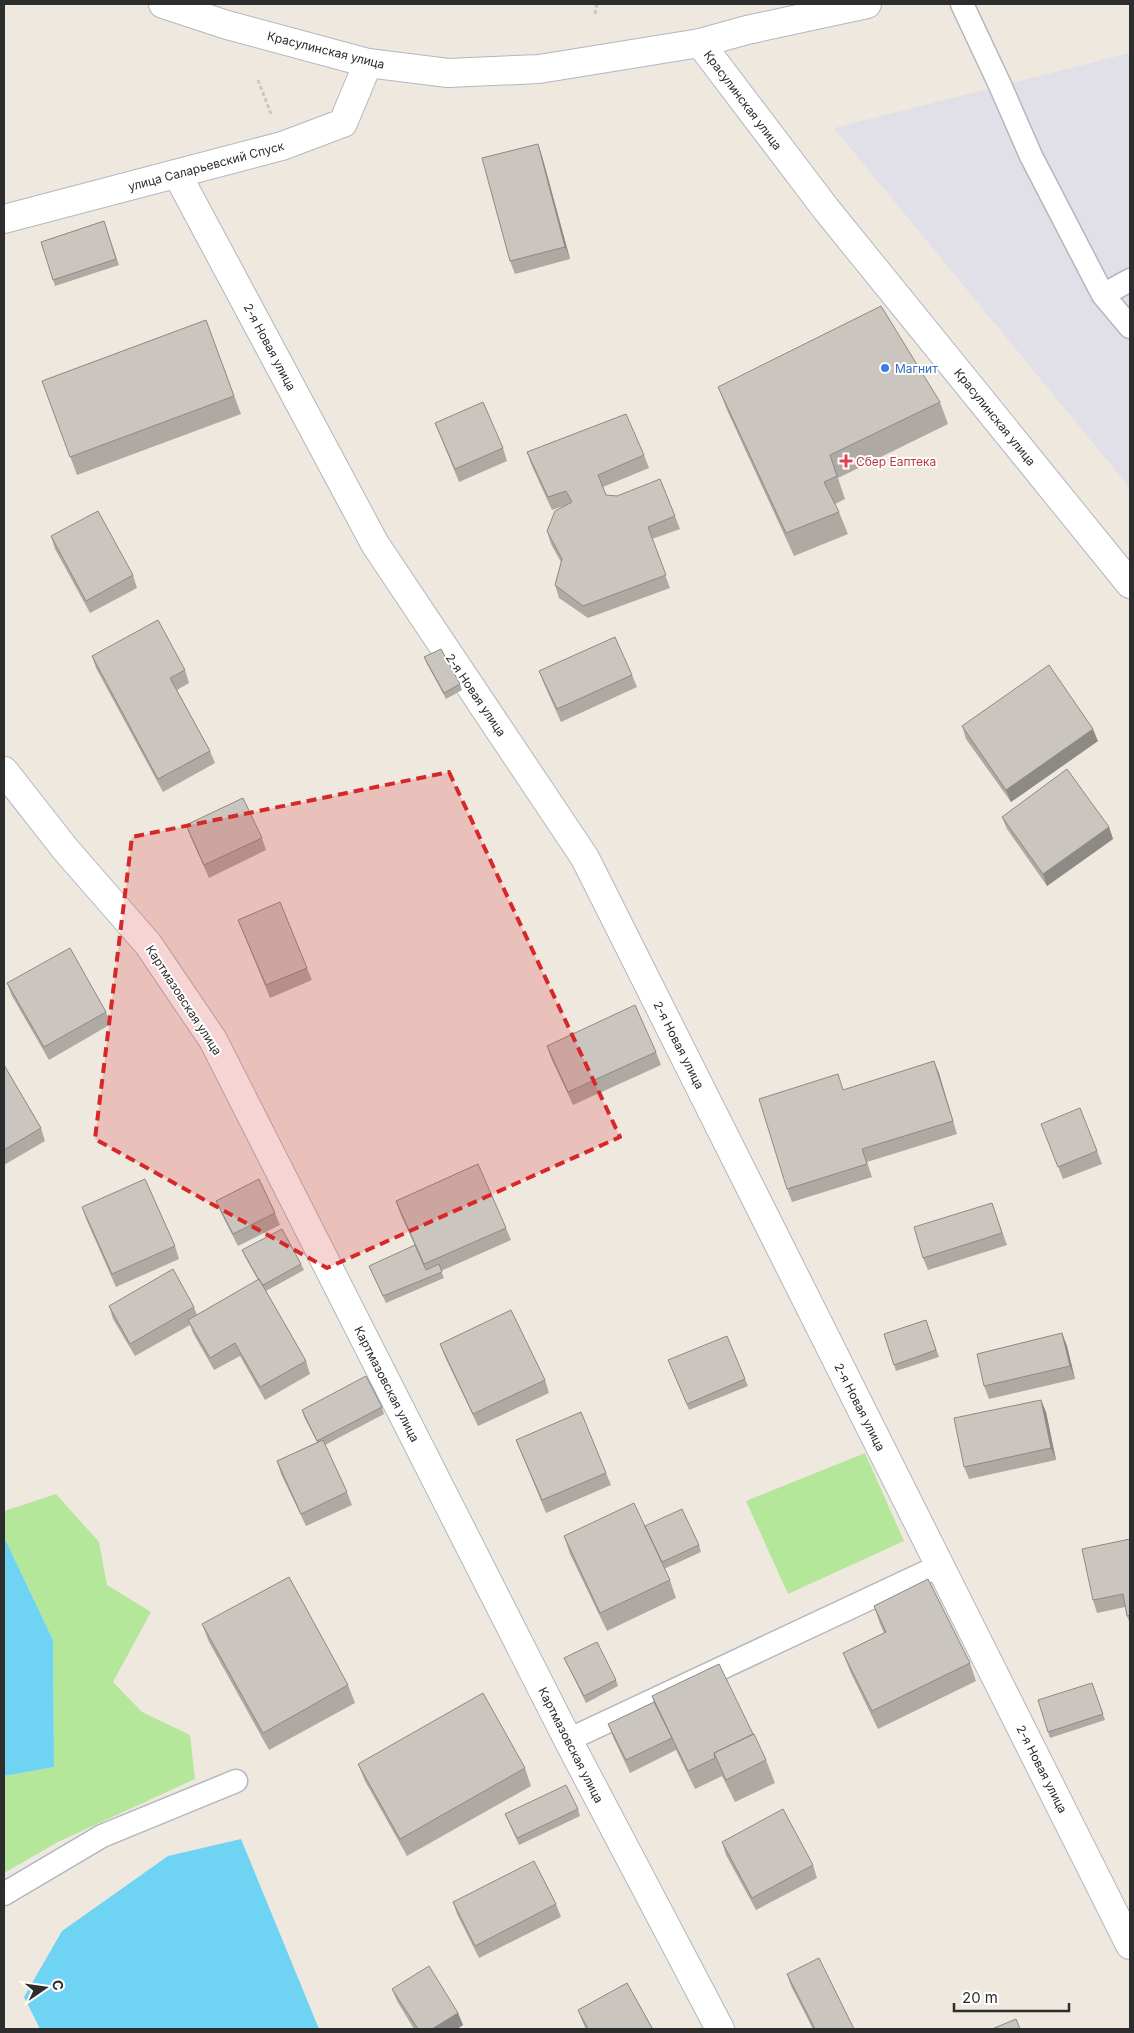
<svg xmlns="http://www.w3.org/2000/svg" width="1134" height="2033" viewBox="0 0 1134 2033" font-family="Inter,sans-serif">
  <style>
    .industrial { fill: #e1dfe7 }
    .green { fill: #b5e79a }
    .water { fill: #6fd3f4 }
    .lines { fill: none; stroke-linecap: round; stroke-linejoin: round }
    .service-casing { stroke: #b3b6c1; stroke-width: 25 }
    .minor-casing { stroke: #b3b6c1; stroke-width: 30 }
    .tertiary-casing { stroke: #b3b6c1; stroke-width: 30 }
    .path { stroke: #c8c8c8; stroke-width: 3; stroke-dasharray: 4 2.5; stroke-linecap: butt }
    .service { stroke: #fff; stroke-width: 22 }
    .minor { stroke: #fff; stroke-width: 28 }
    .tertiary { stroke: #fff; stroke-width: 28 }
    .wall { fill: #aea9a3 }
    .shaded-wall { fill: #8d8a85 }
    .building { fill: #cac5be; stroke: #8d8a85 }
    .marked { fill: #d62828; fill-opacity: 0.2; stroke: #d62828; stroke-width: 4; stroke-dasharray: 10 6; stroke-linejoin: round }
    .shop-dot { fill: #3f7fe0; stroke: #fff; stroke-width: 2 }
    .health-dot { fill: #e0444e; stroke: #fff; stroke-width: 2 }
    .labels { text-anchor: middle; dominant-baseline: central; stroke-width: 4; stroke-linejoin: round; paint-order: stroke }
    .street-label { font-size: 12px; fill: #2d2d2d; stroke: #fff }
    .shop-label { font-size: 12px; fill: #366cbe; stroke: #fff; text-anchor: start }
    .health-label { font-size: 12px; fill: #be3a42; stroke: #fff; text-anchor: start }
  </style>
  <rect width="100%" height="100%" fill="#efe8df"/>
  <path class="industrial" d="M 1130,53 L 1130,488 L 834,128 Z"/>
  <path class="green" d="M 865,1453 L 904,1541 L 788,1594 L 746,1501 Z
    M 56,1494 L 99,1542 L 107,1585 L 151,1612 L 113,1682 L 142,1712 L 190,1735 L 195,1779 L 58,1842 L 4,1873 L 4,1776 L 54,1767 L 53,1640 L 4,1537 L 4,1511 Z"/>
  <path class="water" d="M 4,1537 L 53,1640 L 54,1767 L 4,1776 Z
    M 241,1839 L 319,2029 L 40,2029 L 24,1997 L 62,1931 L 168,1856 Z"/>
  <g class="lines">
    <defs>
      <path id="service" d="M 962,4 L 1000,85 L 1031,156 L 1103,295 L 1130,327
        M 1103,295 L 1130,280
        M 568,1740 L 939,1566
        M 4,1894 L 102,1836 L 236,1781"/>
      <path id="minor" d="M 700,43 L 826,209 L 1130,584
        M 177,174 L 375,544 L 585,858 L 1130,1945
        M 4,219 L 282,146 L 343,123 L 368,63
        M 4,771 L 66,850 L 148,944 L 213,1040 L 568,1740 L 720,2029"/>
      <path id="tertiary" d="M 163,4 L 227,25 L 368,63 L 448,73 L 539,69 L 700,43 L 747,30 L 867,4"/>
    </defs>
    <use href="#service" class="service-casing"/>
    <use href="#minor" class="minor-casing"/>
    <use href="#tertiary" class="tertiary-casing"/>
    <path class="path" d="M 595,14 L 597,4
      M 258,80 L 271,114"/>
    <use href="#service" class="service"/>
    <use href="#minor" class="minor"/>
    <use href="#tertiary" class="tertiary"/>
  </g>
  <path class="wall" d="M 538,144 L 542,156 L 570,259 L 515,274 L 510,261 Z
    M 104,221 L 119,265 L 55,286 L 41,242 Z
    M 206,320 L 241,414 L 77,475 L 42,381 Z
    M 718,387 L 940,402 L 948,424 L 838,478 L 845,499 L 835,504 L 839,512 L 848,534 L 794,556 L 727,410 Z
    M 435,423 L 503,448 L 507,461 L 459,482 Z
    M 527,452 L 644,455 L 649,468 L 603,487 L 606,495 L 675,516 L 680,529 L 652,539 L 670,588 L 588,618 L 559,598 L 555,585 L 561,562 L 551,544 L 547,531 L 564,506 L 552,510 L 531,464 Z
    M 51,536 L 133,575 L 137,588 L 90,613 L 55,549 Z
    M 92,656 L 185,670 L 189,683 L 177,690 L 210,751 L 215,763 L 163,792 L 96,668 Z
    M 424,657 L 460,684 L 462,690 L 446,699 L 427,664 Z
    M 539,671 L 632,675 L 637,687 L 561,722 L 544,684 Z
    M 962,726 L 1098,741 L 1011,802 L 966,739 Z
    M 1002,817 L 1109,827 L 1113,839 L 1047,886 L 1007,829 Z
    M 186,825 L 262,838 L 266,850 L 209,878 L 191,838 Z
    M 238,920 L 307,968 L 312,980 L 270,998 Z
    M 7,983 L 106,1012 L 111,1024 L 49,1060 L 12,996 Z
    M 547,1046 L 656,1052 L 661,1065 L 573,1105 L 551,1058 Z
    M 934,1061 L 957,1134 L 867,1162 L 872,1177 L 792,1202 L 787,1189 L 844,1090 Z
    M 4,1065 L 41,1128 L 45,1141 L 4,1165 Z
    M 1041,1124 L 1097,1151 L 1102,1164 L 1063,1179 Z
    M 216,1201 L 275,1213 L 280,1225 L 238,1246 L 221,1213 Z
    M 396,1201 L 506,1228 L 511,1240 L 441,1271 L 444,1278 L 386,1303 L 369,1266 L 415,1246 L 400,1213 Z
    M 992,1203 L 1007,1245 L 928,1270 L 923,1258 Z
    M 82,1207 L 175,1246 L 179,1259 L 116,1287 L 86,1219 Z
    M 242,1250 L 301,1264 L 304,1270 L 266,1291 L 306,1361 L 310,1374 L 265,1400 L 240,1356 L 214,1370 L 193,1333 L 190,1325 L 135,1356 L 113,1319 L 109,1306 L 194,1307 L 197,1315 L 258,1280 L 245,1257 Z
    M 926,1320 L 939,1357 L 896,1371 L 884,1334 Z
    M 1062,1333 L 1067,1346 L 1075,1379 L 989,1399 L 984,1386 Z
    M 440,1344 L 545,1380 L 549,1393 L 478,1426 L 445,1357 Z
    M 671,1367 L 745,1379 L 748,1386 L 689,1410 Z
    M 1041,1400 L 1046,1412 L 1056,1460 L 969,1479 L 964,1467 Z
    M 382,1407 L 384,1414 L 325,1445 L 347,1492 L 352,1505 L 306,1526 L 281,1474 L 277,1461 L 317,1442 L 304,1417 L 302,1410 Z
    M 516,1440 L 606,1473 L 611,1485 L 546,1513 Z
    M 645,1526 L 699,1545 L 701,1552 L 664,1569 L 670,1580 L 676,1598 L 607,1631 L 570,1554 L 564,1536 Z
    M 1130,1539 L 1130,1624 L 1127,1616 L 1125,1607 L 1097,1613 L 1093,1600 Z
    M 874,1606 L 970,1663 L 976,1681 L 878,1729 L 850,1671 L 843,1653 L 884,1633 L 880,1624 Z
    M 202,1624 L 348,1685 L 355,1703 L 269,1750 L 209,1642 Z
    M 564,1658 L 616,1680 L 618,1686 L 586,1703 L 567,1664 Z
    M 1092,1683 L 1105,1720 L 1050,1738 L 1048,1732 Z
    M 652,1696 L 766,1760 L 775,1783 L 735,1802 L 722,1776 L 695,1789 L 676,1750 L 630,1773 L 613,1737 L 608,1724 L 654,1702 Z
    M 358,1764 L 525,1768 L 531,1786 L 407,1856 L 365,1781 Z
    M 578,1809 L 580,1816 L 519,1845 L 505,1814 Z
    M 722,1842 L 813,1865 L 817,1878 L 756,1910 L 726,1855 Z
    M 453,1902 L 556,1904 L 561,1917 L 479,1958 L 457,1914 Z
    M 787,1974 L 854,2029 L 813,2029 L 791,1986 Z
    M 627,1983 L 653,2029 L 586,2029 L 583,2023 L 578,2010 Z
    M 392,1989 L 458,2013 L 463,2025 L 457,2029 L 414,2029 L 397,2001 Z"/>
  <path class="shaded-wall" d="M 538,144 L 542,156 L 570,259 L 565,247 Z
    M 1093,729 L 1098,741 L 1011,802 L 1006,790 Z
    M 1109,827 L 1113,839 L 1047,886 L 1043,874 Z
    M 934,1061 L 939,1073 L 957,1134 L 953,1121 Z
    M 1062,1333 L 1067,1346 L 1075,1379 L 1070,1366 Z
    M 1041,1400 L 1046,1412 L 1056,1460 L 1051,1448 Z
    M 458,2013 L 463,2025 L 457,2029 L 432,2029 Z"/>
  <path class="building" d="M 538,144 L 565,247 L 510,261 L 482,158 Z
    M 104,221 L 116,259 L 53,280 L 41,242 Z
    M 881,306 L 940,402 L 830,455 L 837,476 L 824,482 L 839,512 L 786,533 L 718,387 Z
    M 206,320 L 234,396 L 70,457 L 42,381 Z
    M 483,402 L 503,448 L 455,469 L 435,423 Z
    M 626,414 L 644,455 L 598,475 L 606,495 L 617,496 L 660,479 L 675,516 L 648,527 L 666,575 L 583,606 L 555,585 L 562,559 L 547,531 L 555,511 L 572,502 L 566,491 L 548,497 L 527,452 Z
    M 98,511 L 133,575 L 86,601 L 51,536 Z
    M 158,620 L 185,670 L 170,678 L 210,751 L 158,779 L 92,656 Z
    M 615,637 L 632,675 L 557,709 L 539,671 Z
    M 441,649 L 460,684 L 444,693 L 424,657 Z
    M 1049,665 L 1093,729 L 1006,790 L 962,726 Z
    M 1067,769 L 1109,827 L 1043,874 L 1002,817 Z
    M 243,798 L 262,838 L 204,865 L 186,825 Z
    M 280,902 L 307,968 L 266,985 L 238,920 Z
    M 70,948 L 106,1012 L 44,1047 L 7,983 Z
    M 635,1005 L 656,1052 L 568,1092 L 547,1046 Z
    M 934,1061 L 953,1121 L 862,1149 L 867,1164 L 787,1189 L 759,1099 L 838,1074 L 843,1090 Z
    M 4,1065 L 41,1128 L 4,1150 Z
    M 1080,1108 L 1097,1151 L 1058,1167 L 1041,1124 Z
    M 478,1164 L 506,1228 L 424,1264 L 396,1201 Z
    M 145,1179 L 175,1246 L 112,1274 L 82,1207 Z
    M 259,1179 L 275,1213 L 233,1234 L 216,1201 Z
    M 992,1203 L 1002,1233 L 923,1258 L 914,1227 Z
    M 282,1229 L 301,1264 L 263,1285 L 259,1279 L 259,1280 L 242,1250 Z
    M 415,1245 L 426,1270 L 439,1264 L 442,1272 L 383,1296 L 369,1266 Z
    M 173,1269 L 194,1307 L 130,1344 L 109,1306 Z
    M 259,1279 L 306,1361 L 260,1387 L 235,1343 L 210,1358 L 188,1320 Z
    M 511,1310 L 545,1380 L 473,1414 L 440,1344 Z
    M 926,1320 L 936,1350 L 894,1365 L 884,1334 Z
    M 1062,1333 L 1070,1366 L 984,1386 L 977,1354 Z
    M 727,1336 L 745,1379 L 687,1404 L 668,1360 Z
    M 366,1376 L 382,1407 L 317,1441 L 302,1410 Z
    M 1041,1400 L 1051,1448 L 964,1467 L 954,1418 Z
    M 581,1412 L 606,1473 L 542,1500 L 516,1440 Z
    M 323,1440 L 347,1492 L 301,1514 L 277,1461 Z
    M 634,1503 L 670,1580 L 600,1613 L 564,1536 Z
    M 682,1509 L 699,1545 L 662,1562 L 645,1526 Z
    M 1130,1539 L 1130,1615 L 1127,1616 L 1123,1594 L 1093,1600 L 1082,1549 Z
    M 289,1577 L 348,1685 L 263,1733 L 202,1624 Z
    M 928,1579 L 970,1663 L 872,1711 L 843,1653 L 886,1632 L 874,1606 Z
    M 597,1642 L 616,1680 L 584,1696 L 564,1658 Z
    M 719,1664 L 753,1734 L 714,1753 L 715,1758 L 688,1771 L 652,1696 Z
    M 1092,1683 L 1103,1714 L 1048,1732 L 1038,1700 Z
    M 483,1693 L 525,1768 L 400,1839 L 358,1764 Z
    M 654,1702 L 672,1738 L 626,1760 L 608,1724 Z
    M 754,1734 L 766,1760 L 726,1780 L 714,1753 Z
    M 566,1785 L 578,1809 L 517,1838 L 505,1814 Z
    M 783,1809 L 813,1865 L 752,1898 L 722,1842 Z
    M 534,1861 L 556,1904 L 475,1946 L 453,1902 Z
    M 819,1958 L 854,2029 L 815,2029 L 787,1974 Z
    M 429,1966 L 458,2013 L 432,2029 L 418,2029 L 392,1989 Z
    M 627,1983 L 652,2028 L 650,2029 L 588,2029 L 578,2010 Z
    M 1016,2019 L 1020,2029 L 992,2029 Z"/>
  <path class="marked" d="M 449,772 L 620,1137 L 327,1268 L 95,1139 L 132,837 Z"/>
  <circle class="shop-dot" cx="885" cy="368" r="5"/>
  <path class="health-dot" d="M843.5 453.5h5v5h5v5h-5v5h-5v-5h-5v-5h5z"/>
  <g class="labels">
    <g class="street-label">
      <text transform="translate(326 50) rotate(14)">Красулинская улица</text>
      <text transform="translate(743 100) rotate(53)">Красулинская улица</text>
      <text transform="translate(206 166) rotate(-15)">улица Саларьевский Спуск</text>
      <text transform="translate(270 347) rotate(62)">2-я Новая улица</text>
      <text transform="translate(995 417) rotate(51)">Красулинская улица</text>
      <text transform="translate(476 695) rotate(56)">2-я Новая улица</text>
      <text transform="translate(184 1000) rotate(57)">Картмазовская улица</text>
      <text transform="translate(679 1045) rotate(63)">2-я Новая улица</text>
      <text transform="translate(387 1384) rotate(63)">Картмазовская улица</text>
      <text transform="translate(860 1407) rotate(63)">2-я Новая улица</text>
      <text transform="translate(571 1745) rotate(63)">Картмазовская улица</text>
      <text transform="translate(1042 1769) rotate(63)">2-я Новая улица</text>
    </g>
    <g class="shop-label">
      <text x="895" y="368">Магнит</text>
    </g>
    <g class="health-label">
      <text x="856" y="461">Сбер Еаптека</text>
    </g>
  </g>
  <rect width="1134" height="2033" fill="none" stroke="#2d2d2d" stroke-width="10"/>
  <g transform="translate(45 1988) rotate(77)" stroke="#ffffff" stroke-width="4" paint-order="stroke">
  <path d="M0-4L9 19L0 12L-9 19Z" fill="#2d2d2d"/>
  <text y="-8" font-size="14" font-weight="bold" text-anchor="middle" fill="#2d2d2d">С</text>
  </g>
  <path d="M954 2003v8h115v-8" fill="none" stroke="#2d2d2d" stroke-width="2.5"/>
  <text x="962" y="2003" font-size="15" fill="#2d2d2d" stroke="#ffffff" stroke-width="4" paint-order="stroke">20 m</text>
</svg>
